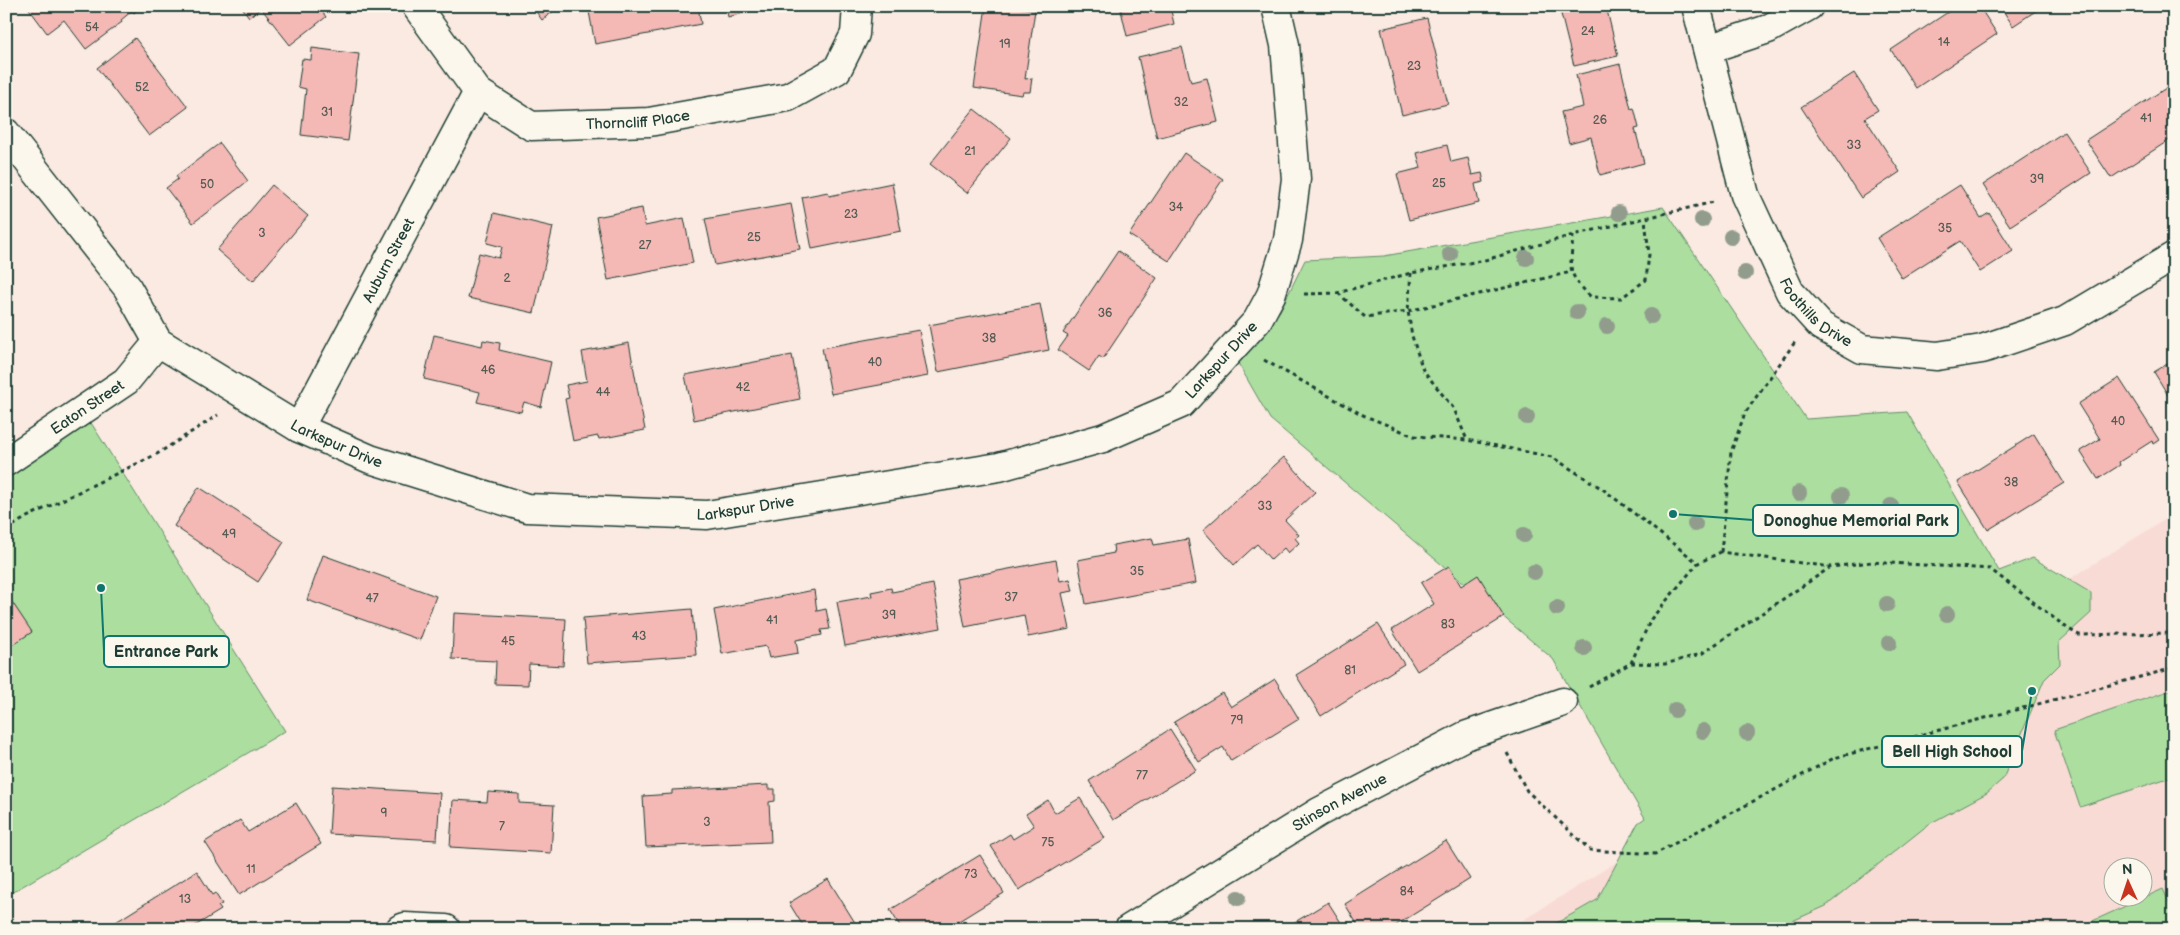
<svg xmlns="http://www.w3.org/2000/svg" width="2180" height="935" viewBox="0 0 2180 935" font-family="'Balsamiq Sans',sans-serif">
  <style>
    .built { fill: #f8dbd4; fill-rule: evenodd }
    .green { fill: #abde9f; stroke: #658e6a }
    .building { fill: #f4b8b5; stroke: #1f3d34 }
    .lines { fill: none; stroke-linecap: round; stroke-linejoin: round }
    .minor-casing { stroke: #1f3d34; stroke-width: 31 }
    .path { stroke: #1f3d34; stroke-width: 3; stroke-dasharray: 4 4; stroke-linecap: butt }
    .minor { stroke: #fbf7ec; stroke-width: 28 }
    .tree { fill: #919c8d }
    .labels { text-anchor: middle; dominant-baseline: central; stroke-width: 4.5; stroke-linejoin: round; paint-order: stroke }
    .number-label { font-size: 12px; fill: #545c54 }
    .street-label { font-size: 15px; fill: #1f3d34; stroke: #fbf7ec }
    .leader { fill: none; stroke: #0f766e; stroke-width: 2 }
    .callout-dot { fill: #0f766e; stroke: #fbf7ec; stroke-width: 2 }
    .callout { fill: #fbf7ec; stroke: #0f766e; stroke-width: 2 }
    .callout-label { font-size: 16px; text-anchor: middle; font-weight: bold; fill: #1f3d34 }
  </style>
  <rect width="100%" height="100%" fill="#faeae1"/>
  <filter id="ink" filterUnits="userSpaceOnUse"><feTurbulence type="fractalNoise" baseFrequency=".02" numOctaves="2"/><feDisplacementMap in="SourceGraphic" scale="10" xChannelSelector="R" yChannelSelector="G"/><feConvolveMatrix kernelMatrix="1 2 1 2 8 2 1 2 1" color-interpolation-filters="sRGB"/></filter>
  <g filter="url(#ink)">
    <path class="built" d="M 2174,514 L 2174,929 L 1509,929 ZM 2112,868 L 2142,868 L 2142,898 L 2112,898 Z"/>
    <path class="green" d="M 1663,207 L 1806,419 L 1907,412 L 1999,571 L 2033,558 L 2091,593 L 2091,613 L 2059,642 L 2060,664 L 2044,680 L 2003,779 L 1987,793 L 1929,824 L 1826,906 L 1788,923 L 1781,929 L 1546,929 L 1597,900 L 1638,823 L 1645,818 L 1553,659 L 1270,419 L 1238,363 L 1280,311 L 1305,260 L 1384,256 Z
      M 76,399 L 285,731 L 6,896 L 6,444 Z
      M 2174,689 L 2174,776 L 2080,807 L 2054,730 Z
      M 2163,889 L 2174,913 L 2174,929 L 2075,929 Z"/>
    <path class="building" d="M 27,6 L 133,6 L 136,11 L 134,13 L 132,11 L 121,20 L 122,22 L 86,49 L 64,20 L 47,33 Z
      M 241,6 L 318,6 L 326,17 L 290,45 L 261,8 L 249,17 Z
      M 532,6 L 560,6 L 542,20 Z
      M 588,6 L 698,6 L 701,24 L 595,44 Z
      M 726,6 L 771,6 L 728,17 Z
      M 986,6 L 1010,6 L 1035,10 L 1025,79 L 1032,78 L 1030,92 L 1023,92 L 1022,95 L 974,88 Z
      M 1120,6 L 1170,6 L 1174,24 L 1127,36 Z
      M 1559,6 L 1606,6 L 1618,56 L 1574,66 Z
      M 1957,6 L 1979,6 L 1997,34 L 1916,88 L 1891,50 Z
      M 2000,6 L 2043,6 L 2013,26 Z
      M 1427,18 L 1448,104 L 1402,115 L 1381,29 Z
      M 135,38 L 188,107 L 149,136 L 97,68 Z
      M 1182,47 L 1191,82 L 1207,78 L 1218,122 L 1157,138 L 1138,57 Z
      M 312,48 L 359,54 L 348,141 L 301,135 L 306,89 L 298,87 L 302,59 L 311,60 Z
      M 1620,64 L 1631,109 L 1634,108 L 1639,128 L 1635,129 L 1644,163 L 1600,175 L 1591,137 L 1569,143 L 1561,112 L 1583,107 L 1576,75 Z
      M 1854,73 L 1878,110 L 1865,118 L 1900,172 L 1861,198 L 1801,107 Z
      M 2166,88 L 2174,100 L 2174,137 L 2111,178 L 2086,140 Z
      M 974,109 L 1011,138 L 967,193 L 930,164 Z
      M 2064,132 L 2091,173 L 2010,226 L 1983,185 Z
      M 220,143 L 248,181 L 193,223 L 166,188 L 178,179 L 176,176 Z
      M 1447,145 L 1451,162 L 1468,158 L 1472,175 L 1482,173 L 1484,182 L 1475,184 L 1479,203 L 1409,220 L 1397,174 L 1421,168 L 1417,153 Z
      M 1184,153 L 1223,179 L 1169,261 L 1129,235 Z
      M 892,183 L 901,231 L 812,249 L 802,197 L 828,192 L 829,196 Z
      M 272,185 L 308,216 L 253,281 L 217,250 Z
      M 1960,185 L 1981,218 L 1989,213 L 2013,251 L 1980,272 L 1960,241 L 1902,278 L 1877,238 Z
      M 791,204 L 800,249 L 715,265 L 705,219 Z
      M 642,208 L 645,226 L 684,218 L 693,263 L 608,280 L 596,217 Z
      M 494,213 L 553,227 L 534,313 L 468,298 L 479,253 L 499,258 L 502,247 L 487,243 Z
      M 1118,251 L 1157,278 L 1103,359 L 1099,356 L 1089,371 L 1058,350 L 1068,336 L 1063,333 Z
      M 1040,304 L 1049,350 L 938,372 L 929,325 Z
      M 919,330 L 928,376 L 831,394 L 822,348 Z
      M 434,335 L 482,346 L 483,340 L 500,343 L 499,350 L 551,362 L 541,407 L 524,402 L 521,412 L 477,402 L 480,392 L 424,379 Z
      M 629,343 L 645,430 L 599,439 L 598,436 L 573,441 L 565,399 L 569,398 L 566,385 L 587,381 L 582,352 Z
      M 792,355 L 800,399 L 694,420 L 685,375 Z
      M 2174,360 L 2174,405 L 2154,372 Z
      M 2119,378 L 2159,440 L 2153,444 L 2152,441 L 2119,462 L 2120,465 L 2098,479 L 2080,451 L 2100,439 L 2078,404 Z
      M 2034,434 L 2064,483 L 1988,530 L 1958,482 Z
      M 1284,457 L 1315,492 L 1285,520 L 1299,535 L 1295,538 L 1299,543 L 1288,553 L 1284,548 L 1271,560 L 1257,544 L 1234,565 L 1203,530 Z
      M 199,487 L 284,542 L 258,582 L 174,526 Z
      M 1152,538 L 1154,545 L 1188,539 L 1196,583 L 1086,604 L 1078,560 L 1114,553 L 1113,545 Z
      M 323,555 L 436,596 L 420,640 L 307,600 Z
      M 1056,560 L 1060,581 L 1070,579 L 1073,591 L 1062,593 L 1070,629 L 1028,637 L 1024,615 L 965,627 L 956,579 Z
      M 1449,566 L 1461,586 L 1478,575 L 1504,617 L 1417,671 L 1392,630 L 1434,604 L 1421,583 Z
      M 933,584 L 941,628 L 845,646 L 837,602 L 872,596 L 871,592 L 891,588 L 892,592 Z
      M 814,590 L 817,611 L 826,609 L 830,629 L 821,630 L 822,635 L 796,640 L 798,653 L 769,658 L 766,646 L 722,654 L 714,610 Z
      M 6,593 L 32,632 L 6,649 Z
      M 692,609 L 696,655 L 587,663 L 583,618 Z
      M 454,613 L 566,619 L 563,666 L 529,664 L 528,685 L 495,684 L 496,661 L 452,659 Z
      M 1378,624 L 1404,664 L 1321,716 L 1296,675 Z
      M 1275,679 L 1299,719 L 1231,761 L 1223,747 L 1199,762 L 1174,722 L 1222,693 L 1231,707 Z
      M 1170,729 L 1196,770 L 1113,820 L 1089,781 Z
      M 768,785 L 768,789 L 775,789 L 775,801 L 769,802 L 771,842 L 646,847 L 643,796 L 672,794 L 672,790 Z
      M 332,786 L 440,793 L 437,840 L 329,834 Z
      M 488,792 L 519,794 L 519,803 L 554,805 L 551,853 L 450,847 L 453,800 L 487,802 Z
      M 1080,798 L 1105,838 L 1019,890 L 991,846 L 1010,834 L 1013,839 L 1034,826 L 1026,814 L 1048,800 L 1055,813 Z
      M 296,803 L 321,844 L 239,895 L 205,842 L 240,820 L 248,832 Z
      M 1446,841 L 1470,879 L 1390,929 L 1360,929 L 1345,904 Z
      M 980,855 L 1004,893 L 946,929 L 902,929 L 890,910 Z
      M 197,871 L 212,895 L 215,893 L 222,904 L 218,906 L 221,910 L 190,929 L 113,929 L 111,925 Z
      M 828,879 L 859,929 L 805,929 L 789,903 Z
      M 1328,902 L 1345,929 L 1283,929 L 1310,913 Z"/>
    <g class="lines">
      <defs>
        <g id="minor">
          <path id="s1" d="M 416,6 L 478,92 L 531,126 L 649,122 L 788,97 L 837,70 L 855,34 L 857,6"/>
          <path id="s2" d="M 1696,6 L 1745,195 L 1790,292 L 1821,326 L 1862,349 L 1937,356 L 1982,349 L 2065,321 L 2174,256"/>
          <path d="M 1708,49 L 1768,29 L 1809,6"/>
          <path id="s3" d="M 6,133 L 127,287 L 158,342 L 299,428 L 370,459 L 527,508 L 707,515 L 999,467 L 1103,438 L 1181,404 L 1257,321 L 1271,295 L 1288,240 L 1296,179 L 1285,45 L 1276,6"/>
          <path id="s4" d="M 299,428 L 478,92"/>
          <path id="s5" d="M 6,462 L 126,381 L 158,342"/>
          <path d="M 400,929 L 405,927 L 446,929"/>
          <path id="s6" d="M 1129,929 L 1319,812 L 1465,736 L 1563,702"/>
        </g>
      </defs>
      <use href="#minor" class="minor-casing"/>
      <path class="path" d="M 1573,235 C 1571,271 1565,271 1591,297 L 1621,298 L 1646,280 L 1649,254 L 1645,219
        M 1411,273 L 1408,311 L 1412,336 L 1423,370 L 1454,409 L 1467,440
        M 6,282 L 6,294
        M 1338,293 L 1365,317 L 1408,311 L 1571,272
        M 1304,294 L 1337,293 L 1411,273 L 1485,260 L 1573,235 L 1714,202
        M 1264,360 L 1363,415 L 1414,436 L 1467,440 L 1552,457 L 1604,490 L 1698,563
        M 6,530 L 27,517 L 157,454 L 218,415
        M 1721,552 L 1731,452 L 1745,413 L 1795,342
        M 1631,663 L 1665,664 L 1701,654 L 1831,567 L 1872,562 L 1990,569 L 2067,628 L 2079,635 L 2174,633
        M 1589,687 L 1631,663 L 1651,619 L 1698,563 L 1721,552 L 1831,567
        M 1507,753 L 1527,791 L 1590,850 L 1655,854 L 1834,758 L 2174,668"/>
      <use href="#minor" class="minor"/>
    </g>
    <g class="tree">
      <circle cx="1619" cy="213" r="8"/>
      <circle cx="1702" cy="220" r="8"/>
      <circle cx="1731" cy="237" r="8"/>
      <circle cx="1450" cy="254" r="8"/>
      <circle cx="1526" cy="258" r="8"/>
      <circle cx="1745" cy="273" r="8"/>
      <circle cx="1577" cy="312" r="8"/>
      <circle cx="1651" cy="316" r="8"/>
      <circle cx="1607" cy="326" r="8"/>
      <circle cx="1527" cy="417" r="8"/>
      <circle cx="1799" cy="493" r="8"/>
      <circle cx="1841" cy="496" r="8"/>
      <circle cx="1891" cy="506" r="8"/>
      <circle cx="1695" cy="524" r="8"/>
      <circle cx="1524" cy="535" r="8"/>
      <circle cx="1534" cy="572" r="8"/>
      <circle cx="1887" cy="604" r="8"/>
      <circle cx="1557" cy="608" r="8"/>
      <circle cx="1947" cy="614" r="8"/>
      <circle cx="1889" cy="643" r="8"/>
      <circle cx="1584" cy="648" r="8"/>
      <circle cx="1675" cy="710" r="8"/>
      <circle cx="1703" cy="731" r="8"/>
      <circle cx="1747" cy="733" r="8"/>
      <circle cx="1238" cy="898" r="8"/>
    </g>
  </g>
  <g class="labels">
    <g class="number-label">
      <text x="92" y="27">54</text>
      <text x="1588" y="31">24</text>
      <text x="1944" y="42">14</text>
      <text x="1005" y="44">19</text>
      <text x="1414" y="66">23</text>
      <text x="142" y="87">52</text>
      <text x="1181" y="102">32</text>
      <text x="327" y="112">31</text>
      <text x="2146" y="118">41</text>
      <text x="1600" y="120">26</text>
      <text x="1854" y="145">33</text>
      <text x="970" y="151">21</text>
      <text x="2037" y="179">39</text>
      <text x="1439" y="183">25</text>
      <text x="207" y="184">50</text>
      <text x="1176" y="207">34</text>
      <text x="851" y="214">23</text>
      <text x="1945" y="228">35</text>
      <text x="262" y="233">3</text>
      <text x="754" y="237">25</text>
      <text x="645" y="245">27</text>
      <text x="507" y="278">2</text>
      <text x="1105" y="313">36</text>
      <text x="989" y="338">38</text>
      <text x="875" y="362">40</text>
      <text x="488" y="370">46</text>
      <text x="743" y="387">42</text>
      <text x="603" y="392">44</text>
      <text x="2118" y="421">40</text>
      <text x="2011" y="482">38</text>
      <text x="1265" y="506">33</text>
      <text x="229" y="534">49</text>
      <text x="1137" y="571">35</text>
      <text x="1011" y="597">37</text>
      <text x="372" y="598">47</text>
      <text x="889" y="615">39</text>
      <text x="772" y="620">41</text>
      <text x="1448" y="624">83</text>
      <text x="639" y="636">43</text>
      <text x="508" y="641">45</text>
      <text x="1350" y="670">81</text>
      <text x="1237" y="720">79</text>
      <text x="1142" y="775">77</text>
      <text x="384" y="813">9</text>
      <text x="707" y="822">3</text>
      <text x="502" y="826">7</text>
      <text x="1048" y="842">75</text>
      <text x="251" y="869">11</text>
      <text x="971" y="874">73</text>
      <text x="1407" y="891">84</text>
      <text x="185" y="899">13</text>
    </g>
    <g class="street-label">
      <text stroke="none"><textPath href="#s1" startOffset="276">Thorncliff Place</textPath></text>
      <text stroke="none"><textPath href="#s4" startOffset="190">Auburn Street</textPath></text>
      <text stroke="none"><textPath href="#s2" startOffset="335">Foothills Drive</textPath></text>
      <text stroke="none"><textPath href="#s3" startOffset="1395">Larkspur Drive</textPath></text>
      <text stroke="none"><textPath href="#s5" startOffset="98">Eaton Street</textPath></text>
      <text stroke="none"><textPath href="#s3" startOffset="465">Larkspur Drive</textPath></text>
      <text stroke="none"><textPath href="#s3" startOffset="885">Larkspur Drive</textPath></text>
      <text stroke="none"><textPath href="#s6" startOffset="246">Stinson Avenue</textPath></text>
    </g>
  </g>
  <path class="leader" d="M1673 514L1753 520M101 588L104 651M2032 691L2022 751"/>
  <g class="callout-dot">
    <circle cx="1673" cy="514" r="5"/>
    <circle cx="101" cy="588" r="5"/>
    <circle cx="2032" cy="691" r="5"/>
  </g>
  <g class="callout">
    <rect x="1753" y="505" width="205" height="31" rx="5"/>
    <rect x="104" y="636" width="125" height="31" rx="5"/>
    <rect x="1882" y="736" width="140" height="31" rx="5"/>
  </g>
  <g class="callout-label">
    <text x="1856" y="526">Donoghue Memorial Park</text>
    <text x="166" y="657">Entrance Park</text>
    <text x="1952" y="757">Bell High School</text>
  </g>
  <rect width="2180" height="935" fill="none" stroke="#fbf7ec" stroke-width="25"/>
  <rect x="12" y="12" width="2155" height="910" fill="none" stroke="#1f3d34" stroke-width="2" filter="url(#ink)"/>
  <g transform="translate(2128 882) rotate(357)"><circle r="24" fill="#fbf7ec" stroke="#a3ada2"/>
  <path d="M0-4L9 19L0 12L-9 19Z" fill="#c8321e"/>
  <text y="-8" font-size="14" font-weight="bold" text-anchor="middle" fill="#1f3d34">N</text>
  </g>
</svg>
